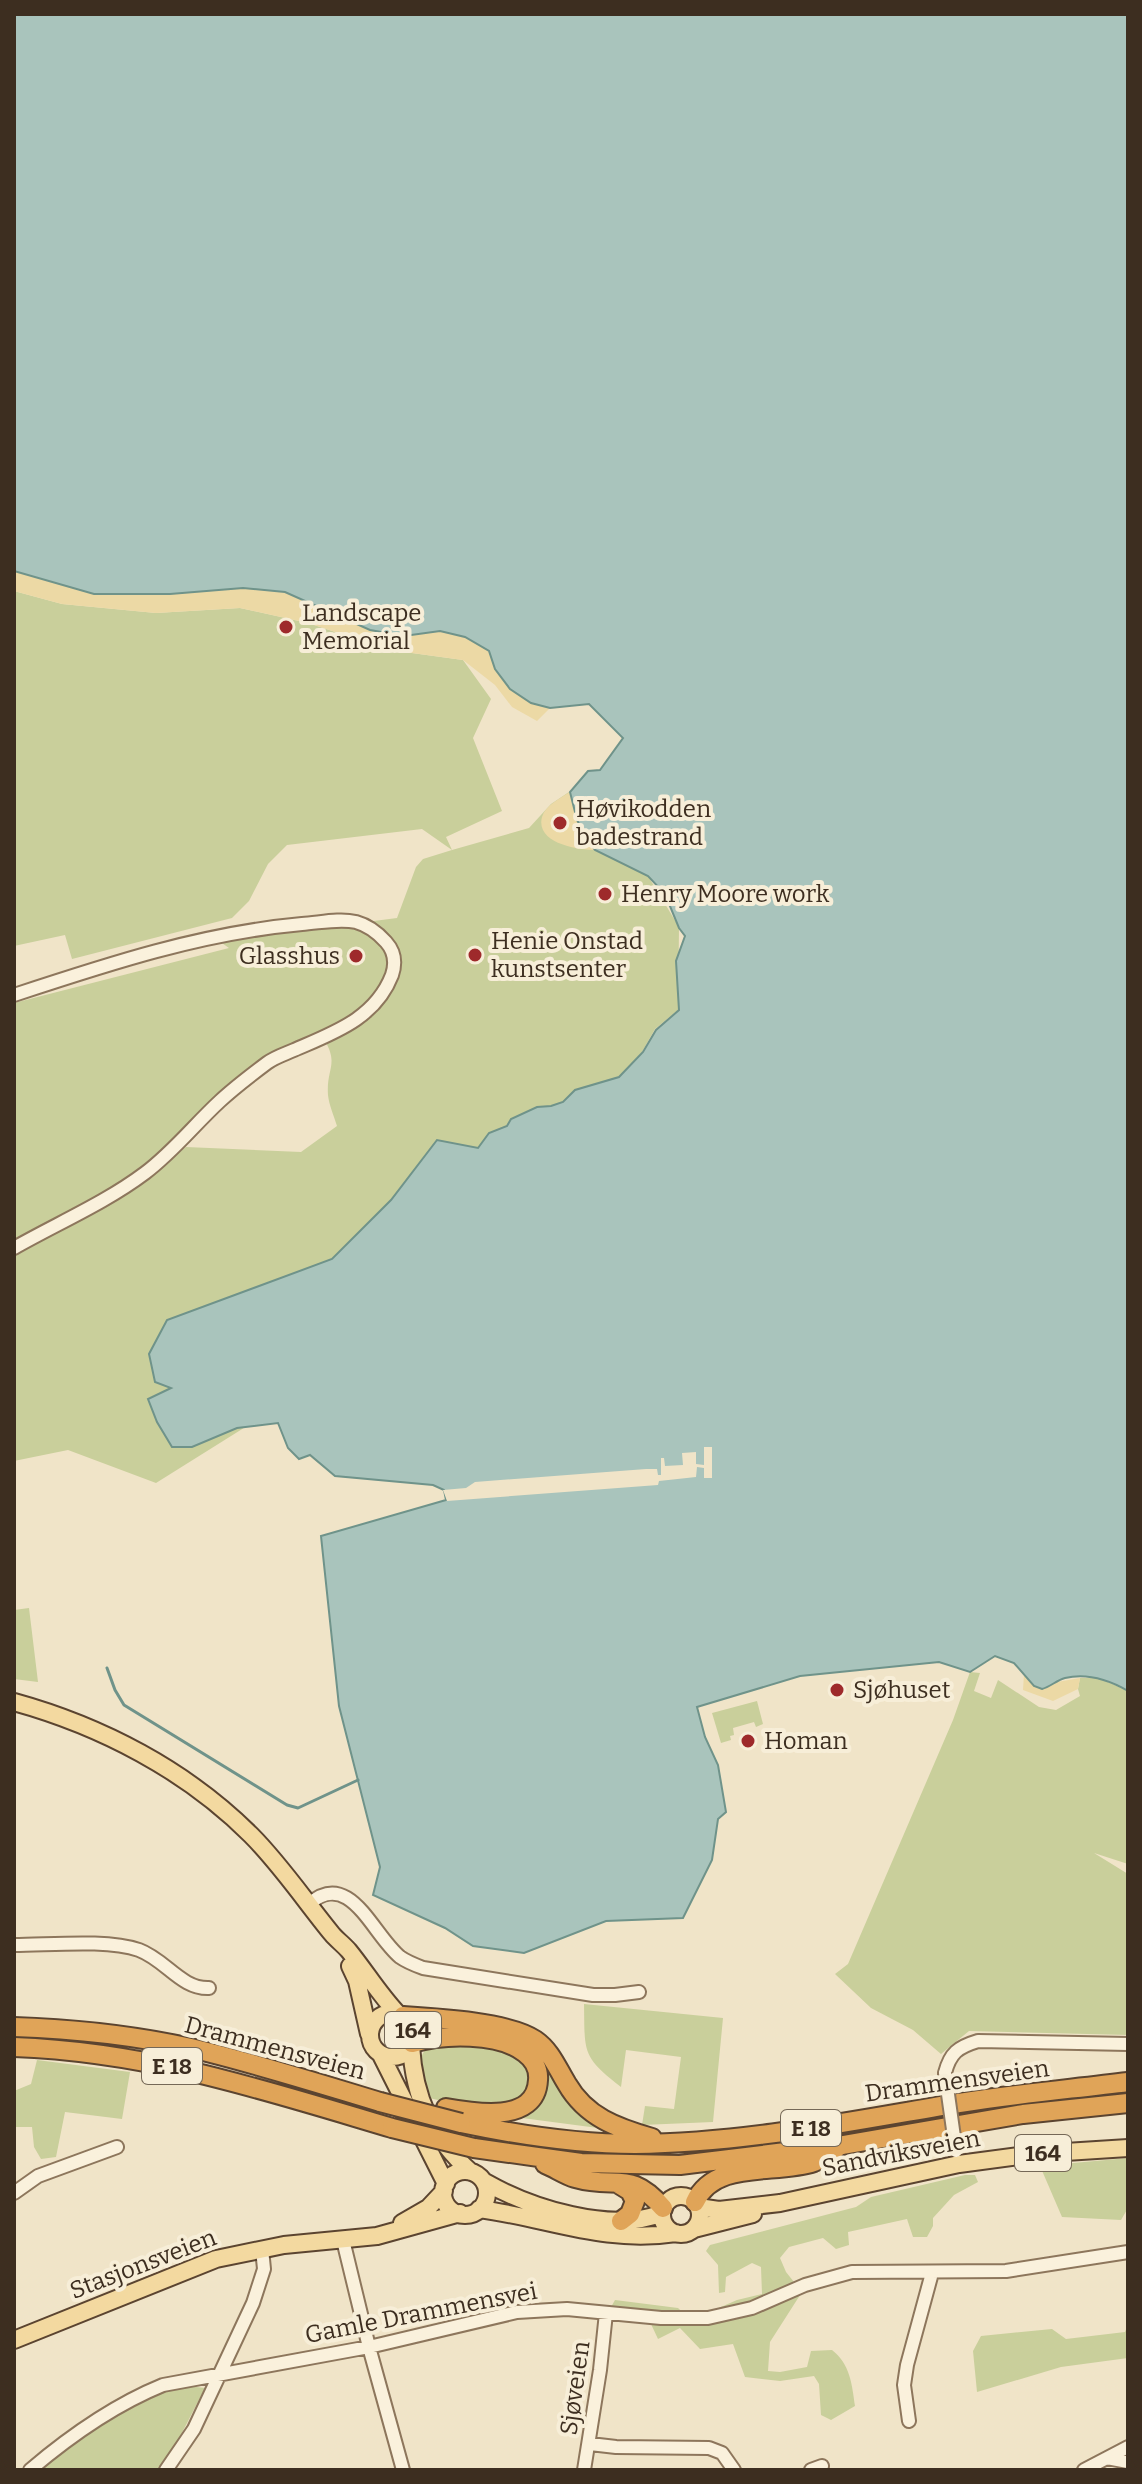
<svg xmlns="http://www.w3.org/2000/svg" width="1142" height="2484" viewBox="0 0 1142 2484" font-family="Bitter,serif">
  <style>
    .green { fill: #c9cf9b }
    .sand { fill: #ecd9a5 }
    .water { fill: #a9c4bc; stroke: #6f938a; stroke-width: 2 }
    .pier { fill: #f0e4c8 }
    .lines { fill: none; stroke-linecap: round; stroke-linejoin: round }
    .stream { stroke: #6f938a; stroke-width: 3 }
    .minor-casing { stroke: #8d765c; stroke-width: 16 }
    .major-casing { stroke: #5b4430; stroke-width: 20 }
    .highway-casing { stroke: #5b4430; stroke-width: 22 }
    .minor { stroke: #faf1dc; stroke-width: 12 }
    .major { stroke: #f3d9a0; stroke-width: 16 }
    .highway { stroke: #e0a458; stroke-width: 18 }
    .minor-bridge-casing { stroke: #8d765c; stroke-width: 16; stroke-linecap: butt }
    .highway-bridge-casing { stroke: #5b4430; stroke-width: 22; stroke-linecap: butt }
    .minor-bridge { stroke: #faf1dc; stroke-width: 12 }
    .highway-bridge { stroke: #e0a458; stroke-width: 18 }
    .poi-dot { fill: #9e2a2b; stroke: #f7eed8; stroke-width: 3 }
    .labels { text-anchor: middle; dominant-baseline: central; stroke-width: 8; stroke-linejoin: round; paint-order: stroke }
    .shield { fill: #f7eed8; stroke: #756857; stroke-width: 2 }
    .shield-label { font-size: 22px; font-weight: bold; fill: #3d2e20 }
    .poi-label { font-size: 24px; fill: #3d2e20; stroke: #f7eed8; text-anchor: start }
    .street-label { font-size: 24px; fill: #3d2e20; stroke: #f7eed8 }
  </style>
  <rect width="100%" height="100%" fill="#f0e4c8"/>
  <path class="green" d="M 14,591 L 62,604 L 156,613 L 240,608 L 308,623 L 390,650 L 463,660 L 491,699 L 473,738 L 502,811 L 446,837 L 452,850 L 529,828 L 551,804 L 569,792 L 577,820 L 595,850 L 648,876 L 676,922 L 679,928 L 678,1010 L 655,1029 L 642,1052 L 619,1077 L 575,1090 L 563,1102 L 552,1106 L 537,1107 L 511,1119 L 507,1126 L 489,1133 L 478,1148 L 437,1141 L 391,1200 L 332,1259 L 167,1321 L 149,1354 L 155,1382 L 172,1388 L 157,1396 L 237,1428 L 247,1426 L 156,1483 L 68,1450 L 14,1461 L 14,1256 L 127,1192 L 186,1147 L 301,1152 L 337,1126 C 334,1116 329,1105 328,1095 C 326,1066 341,1065 321,1034 L 268,1058 L 130,1184 L 14,1246 L 14,1003 L 229,948 L 219,941 L 397,918 L 416,867 L 423,859 L 452,850 L 422,829 L 287,845 L 268,864 L 249,901 L 232,918 L 72,959 L 65,935 L 14,946 Z
    M 29,1608 L 38,1682 L 14,1679 L 14,1610 Z
    M 970,1672 L 980,1673 L 974,1691 L 991,1698 L 998,1680 L 1039,1707 L 1056,1710 L 1080,1696 L 1078,1689 L 1080,1678 L 1099,1678 L 1128,1691 L 1128,1864 L 1094,1853 L 1128,1874 L 1128,2035 L 969,2031 L 941,2054 L 913,2030 L 871,2008 L 835,1974 L 848,1964 L 953,1720 Z
    M 757,1701 L 763,1724 L 756,1727 L 754,1722 L 733,1728 L 734,1735 L 730,1736 L 731,1740 L 721,1743 L 712,1713 Z
    M 584,2004 L 723,2018 L 713,2122 L 642,2125 L 645,2106 L 674,2109 L 681,2057 L 626,2050 L 621,2087 C 581,2056 585,2052 584,2004 Z
    M 433,2043 C 471,2044 500,2041 530,2067 L 531,2089 L 514,2104 L 455,2104 L 425,2097 C 422,2075 412,2057 433,2043 Z
    M 37,2060 L 130,2072 L 122,2119 L 65,2112 L 56,2157 L 41,2159 L 34,2147 L 32,2127 L 14,2127 L 14,2091 L 31,2084 Z
    M 548,2062 L 572,2106 L 598,2128 L 522,2118 L 536,2106 L 542,2064 Z
    M 1128,2158 L 1128,2208 L 1121,2220 L 1062,2217 L 1040,2166 Z
    M 965,2175 L 975,2175 L 978,2182 L 954,2195 L 933,2218 L 933,2226 L 927,2237 L 913,2237 L 907,2219 L 848,2232 L 849,2245 L 836,2249 L 823,2238 L 789,2247 L 780,2258 L 786,2272 L 802,2292 L 770,2342 L 768,2371 L 780,2372 L 807,2367 L 811,2351 L 832,2350 C 850,2364 852,2384 855,2406 L 831,2420 L 821,2415 L 819,2384 L 814,2376 L 780,2381 L 745,2377 L 733,2344 L 700,2349 L 680,2328 L 658,2339 L 651,2324 L 617,2316 L 610,2309 L 615,2300 L 678,2308 L 691,2320 L 737,2300 L 762,2294 L 761,2267 L 752,2263 L 726,2277 L 725,2292 L 719,2293 L 718,2265 L 706,2251 L 710,2245 L 856,2207 L 871,2197 Z
    M 1128,2324 L 1128,2358 L 1061,2367 L 977,2392 L 973,2351 L 981,2336 L 1052,2329 L 1066,2339 L 1125,2332 Z
    M 171,2384 L 205,2388 L 170,2456 L 158,2470 L 37,2470 L 101,2420 Z"/>
  <path class="sand" d="M 14,571 L 94,594 L 170,594 L 243,588 L 285,592 L 370,630 L 404,636 L 440,631 L 465,637 L 489,651 L 495,669 L 531,703 L 550,708 L 537,721 L 512,707 L 495,685 L 463,660 L 390,650 L 308,623 L 240,608 L 156,613 L 62,604 L 14,591 Z
    M 570,792 L 577,818 L 595,850 C 578,850 535,843 542,817 C 545,806 560,798 570,792 Z
    M 1024,1674 L 1034,1686 L 1080,1678 L 1078,1689 L 1053,1701 L 1023,1690 Z"/>
  <path class="water" d="M 14,14 L 1128,14 L 1128,1691 C 1109,1680 1087,1673 1065,1678 C 1057,1680 1050,1687 1042,1689 L 1034,1686 L 1014,1663 L 995,1656 L 970,1672 L 939,1662 L 800,1676 L 697,1707 L 705,1737 L 718,1765 L 726,1812 L 718,1819 L 712,1860 L 683,1918 L 606,1921 L 524,1953 L 473,1946 L 445,1928 L 373,1895 L 380,1867 L 339,1706 L 321,1536 L 446,1500 L 444,1490 L 433,1485 L 335,1476 L 310,1455 L 299,1459 L 288,1448 L 278,1423 L 237,1428 L 192,1447 L 172,1447 L 157,1422 L 148,1399 L 171,1388 L 155,1382 L 149,1354 L 167,1320 L 332,1259 L 391,1200 L 437,1140 L 478,1148 L 489,1133 L 507,1126 L 511,1119 L 537,1107 L 551,1106 L 563,1102 L 575,1090 L 619,1077 L 643,1052 L 656,1030 L 679,1010 L 676,961 L 685,936 L 679,928 L 665,894 L 648,876 L 595,850 L 588,841 L 577,820 L 570,792 L 588,771 L 600,770 L 623,738 L 589,704 L 550,708 L 531,703 L 510,689 L 495,669 L 489,651 L 465,637 L 440,631 L 404,636 L 370,630 L 285,592 L 243,588 L 170,594 L 94,594 L 14,571 Z"/>
  <path class="pier" d="M 704,1447 L 712,1447 L 712,1478 L 704,1478 L 704,1468 L 697,1467 L 696,1477 L 659,1481 L 658,1485 L 447,1501 L 443,1490 L 466,1488 L 475,1482 L 646,1469 L 657,1469 L 658,1475 L 661,1475 L 661,1458 L 664,1458 L 665,1466 L 683,1465 L 682,1453 L 696,1452 L 696,1464 L 704,1465 Z"/>
  <g class="lines">
    <path class="stream" d="M 107,1668 L 115,1690 L 124,1705 L 287,1805 L 298,1808 L 358,1780"/>
    <defs>
      <path id="minor" d="M 14,995 C 108,964 202,933 302,924 C 319,923 339,918 356,922 C 367,925 378,933 386,942 C 395,952 396,963 392,975 C 375,1019 333,1033 294,1050 C 285,1054 275,1057 267,1063 C 251,1075 234,1088 220,1101 C 194,1125 173,1152 145,1173 C 105,1203 58,1223 14,1248
        M 309,1904 C 350,1868 372,1934 400,1957 C 407,1962 415,1965 423,1968 L 593,1995 L 615,1995 L 639,1992
        M 14,1945 C 50,1945 107,1939 139,1950 C 166,1960 181,1989 209,1988
        M 945,2073 C 950,2053 958,2047 978,2041 L 1128,2044
        M 14,2193 L 38,2176 L 117,2147
        M 343,2240 L 369,2347 L 403,2470
        M 909,2421 L 904,2385 L 907,2365 L 932,2273
        M 590,2444 L 616,2447 L 709,2448 L 722,2453 L 734,2470
        M 1107,2458 L 1128,2462
        M 30,2470 C 70,2436 114,2405 163,2385 L 369,2347 L 517,2312 L 567,2309 L 661,2318 L 708,2318 L 752,2308 L 805,2285 L 852,2272 L 1006,2271 L 1128,2252
        M 166,2470 L 194,2429 L 253,2303 L 264,2269 L 262,2249
        M 584,2470 L 600,2370 L 606,2313
        M 811,2470 L 822,2466
        M 1084,2470 L 1128,2447"/>
      <path id="major" d="M 14,1702 C 101,1726 186,1770 251,1835 C 281,1865 305,1901 332,1934 C 337,1940 344,1945 349,1951 C 366,1972 379,1994 398,2014
        M 350,1966 L 357,1981 L 369,2034
        M370 2035a22 22 0 1 1 44 0a22 22 0 1 1-44 0Z
        M 411,2046 C 414,2097 432,2138 471,2172
        M 381,2055 L 446,2184
        M443 2193a22 22 0 1 1 44 0a22 22 0 1 1-44 0Z
        M 485,2182 C 531,2208 611,2234 662,2213
        M662 2215a19 19 0 1 1 38 0a19 19 0 1 1-38 0Z
        M 698,2207 L 719,2210 L 780,2203 L 959,2164 L 1034,2154 L 1128,2148
        M 479,2209 C 548,2218 604,2244 676,2233
        M 402,2223 L 428,2208 L 444,2191
        M 694,2229 L 753,2214
        M 14,2340 L 216,2259 L 284,2245 L 377,2236 L 460,2213"/>
      <path id="highway" d="M 403,2016 C 435,2018 509,2022 535,2040 C 551,2051 557,2068 567,2084 C 586,2117 617,2128 652,2138
        M 14,2027 C 74,2029 132,2035 191,2048 C 254,2063 317,2083 380,2102
        M 412,2043 C 443,2034 499,2032 525,2053 C 533,2059 539,2069 538,2080 C 536,2124 474,2113 446,2108
        M 14,2047 C 150,2052 264,2090 392,2128
        M 461,2123 C 518,2135 576,2144 635,2144 C 745,2143 852,2121 959,2103 C 1015,2094 1072,2089 1128,2082
        M 474,2148 L 581,2163 L 680,2165 L 843,2145 L 1023,2114 L 1128,2103
        M 545,2164 C 555,2168 565,2175 575,2178 C 616,2190 630,2169 663,2208
        M 617,2183 L 630,2191 L 635,2201 L 630,2214 L 621,2221
        M 695,2202 C 715,2159 776,2175 814,2162 C 821,2159 829,2153 836,2149"/>
    </defs>
    <use href="#minor" class="minor-casing"/>
    <use href="#major" class="major-casing"/>
    <use href="#highway" class="highway-casing"/>
    <use href="#minor" class="minor"/>
    <use href="#major" class="major"/>
    <use href="#highway" class="highway"/>
    <defs>
      <path id="minor-bridge" d="M 945,2073 L 956,2151"/>
      <path id="highway-bridge" d="M 380,2102 L 461,2123
        M 392,2128 L 474,2148"/>
    </defs>
    <use href="#minor-bridge" class="minor-bridge-casing"/>
    <use href="#highway-bridge" class="highway-bridge-casing"/>
    <use href="#minor-bridge" class="minor-bridge"/>
    <use href="#highway-bridge" class="highway-bridge"/>
  </g>
  <g class="poi-dot">
    <circle cx="286" cy="627" r="8"/>
    <circle cx="560" cy="823" r="8"/>
    <circle cx="605" cy="894" r="8"/>
    <circle cx="475" cy="955" r="8"/>
    <circle cx="356" cy="956" r="8"/>
    <circle cx="837" cy="1690" r="8"/>
    <circle cx="748" cy="1741" r="8"/>
  </g>
  <g class="labels">
    <g class="shield">
      <rect x="385" y="2012" width="56" height="36" rx="6"/>
      <rect x="142" y="2048" width="60" height="36" rx="6"/>
      <rect x="781" y="2110" width="60" height="36" rx="6"/>
      <rect x="1015" y="2135" width="56" height="36" rx="6"/>
    </g>
    <g class="shield-label">
      <text x="413" y="2030">164</text>
      <text x="172" y="2066">E 18</text>
      <text x="811" y="2128">E 18</text>
      <text x="1043" y="2153">164</text>
    </g>
    <g class="poi-label">
      <text x="302" y="613">Landscape<tspan x="302" dy="28">Memorial</tspan></text>
      <text x="576" y="809">Høvikodden<tspan x="576" dy="28">badestrand</tspan></text>
      <text x="621" y="894">Henry Moore work</text>
      <text x="491" y="941">Henie Onstad<tspan x="491" dy="28">kunstsenter</tspan></text>
      <text x="340" y="956" text-anchor="end">Glasshus</text>
      <text x="853" y="1690">Sjøhuset</text>
      <text x="764" y="1741">Homan</text>
    </g>
    <g class="street-label">
      <text transform="translate(275 2048) rotate(15)">Drammensveien</text>
      <text transform="translate(957 2081) rotate(-8)">Drammensveien</text>
      <text transform="translate(901 2153) rotate(-11)">Sandviksveien</text>
      <text transform="translate(143 2264) rotate(-21)">Stasjonsveien</text>
      <text transform="translate(421 2313) rotate(-11)">Gamle Drammensvei</text>
      <text transform="translate(575 2388) rotate(-82)">Sjøveien</text>
    </g>
  </g>
  <rect width="1142" height="2484" fill="none" stroke="#3d2e20" stroke-width="32"/>
</svg>
